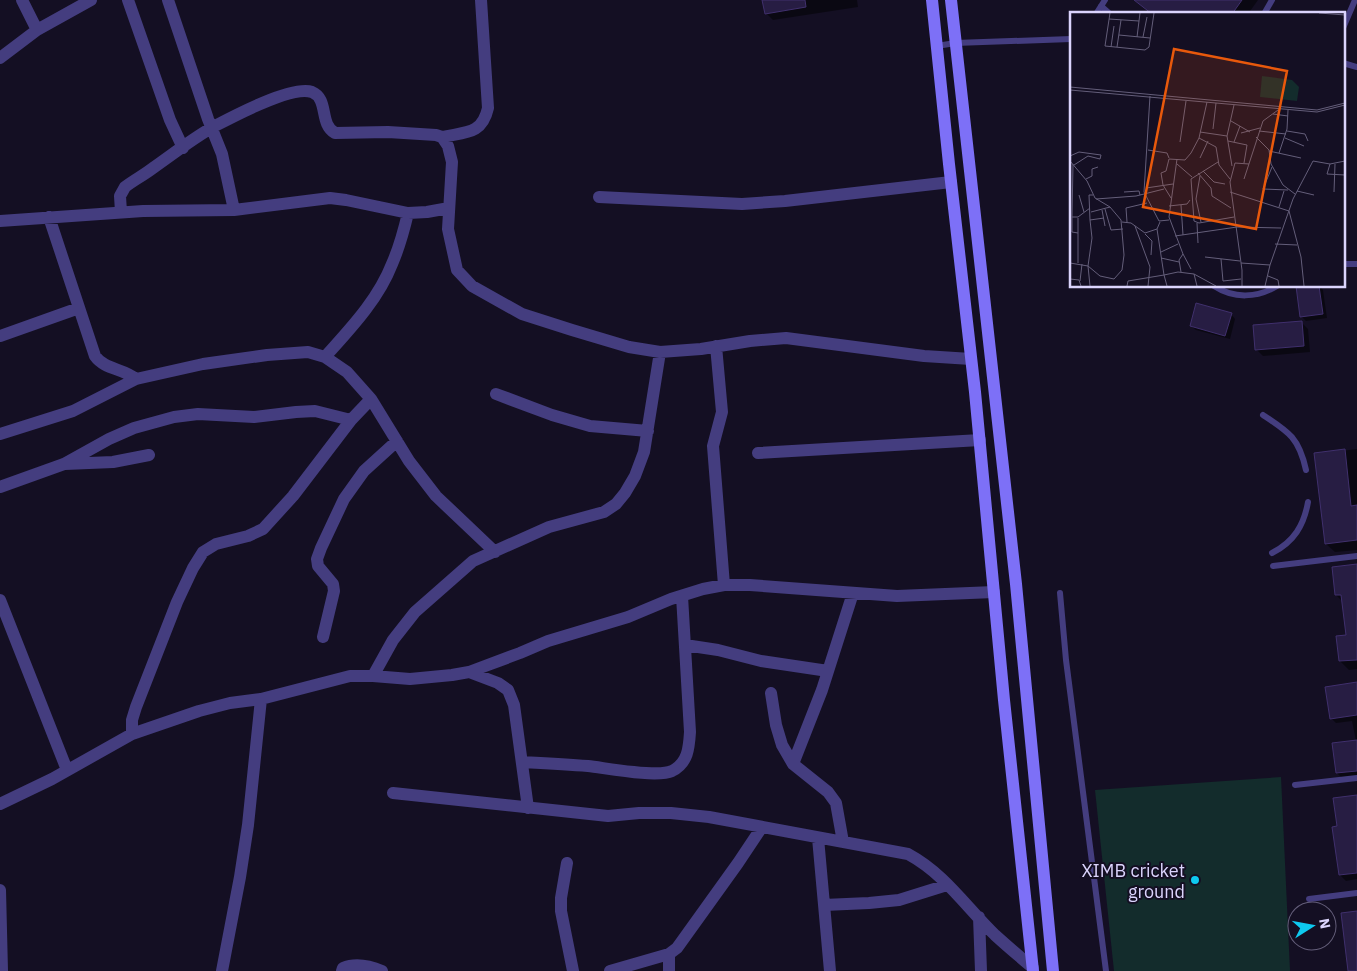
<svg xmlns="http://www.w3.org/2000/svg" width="1357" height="971" viewBox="0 0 1357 971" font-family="'IBM Plex Sans',sans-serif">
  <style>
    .green { fill: #132c2c }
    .shadow { fill: #0007 }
    .building { fill: #271d43; stroke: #40306d }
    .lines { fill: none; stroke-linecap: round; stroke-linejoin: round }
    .lane { stroke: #443d7f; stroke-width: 6 }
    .street { stroke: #443d7f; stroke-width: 12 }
    .secondary { stroke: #7d70f7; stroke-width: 12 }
    .poi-dot { fill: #0ec9ef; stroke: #140f23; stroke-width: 2 }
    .labels { text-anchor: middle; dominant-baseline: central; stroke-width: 4; stroke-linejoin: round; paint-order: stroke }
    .poi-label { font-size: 18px; fill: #dbd4fd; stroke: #140f23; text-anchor: end }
    .inset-road { fill: none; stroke: #645e7a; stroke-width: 1 }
    .view { fill: #e8590c; fill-opacity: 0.15; stroke: #e8590c; stroke-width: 2.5 }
    .inset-edge { fill: none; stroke: #dbd4fd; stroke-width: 2.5 }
  </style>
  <rect width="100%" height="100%" fill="#140f23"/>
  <path class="green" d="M 1281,777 L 1290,971 L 1114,971 L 1095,790 Z"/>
  <path class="shadow" d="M 764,0 L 857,0 L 858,7 L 773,20 L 766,13 Z
    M 1136,0 L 1258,0 L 1248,14 L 1151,14 Z
    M 1312,286 L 1320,286 L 1323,290 L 1327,318 L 1306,321 L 1301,316 Z
    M 1231,314 L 1235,319 L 1230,339 L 1196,330 L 1191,326 Z
    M 1301,322 L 1308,329 L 1310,352 L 1263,356 L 1256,349 Z
    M 1357,449 L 1357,550 L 1335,552 L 1326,544 L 1316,454 Z
    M 1357,565 L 1357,669 L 1349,670 L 1340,661 L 1347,636 L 1343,602 L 1336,595 Z
    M 1357,683 L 1357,776 L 1342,778 L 1337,773 L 1356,741 L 1352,721 L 1336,723 L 1331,718 Z
    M 1357,796 L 1357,879 L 1346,881 L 1340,875 L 1338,827 Z"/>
  <path class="building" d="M 762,0 L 805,0 L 806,7 L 765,14 Z
    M 1134,0 L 1242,0 L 1232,14 L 1152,14 Z
    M 1296,286 L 1319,286 L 1323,314 L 1300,317 Z
    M 1196,303 L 1232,313 L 1225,336 L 1190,326 Z
    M 1302,321 L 1304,346 L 1255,350 L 1253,325 Z
    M 1345,449 L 1351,506 L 1357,505 L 1357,540 L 1325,544 L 1314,453 Z
    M 1357,564 L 1357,660 L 1339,661 L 1336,636 L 1346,635 L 1341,595 L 1335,595 L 1332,567 Z
    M 1357,682 L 1357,715 L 1330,719 L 1325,687 Z
    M 1357,740 L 1357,771 L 1336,773 L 1332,743 Z
    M 1357,795 L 1357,873 L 1339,875 L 1332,827 L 1337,826 L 1333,798 Z
    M 1357,911 L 1357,971 L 1348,971 L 1341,913 Z"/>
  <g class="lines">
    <path class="lane" d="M 1101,6 L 1110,14
      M 1096,14 L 1105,0
      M 1264,14 L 1272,0
      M 1343,28 L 1355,0
      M 937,46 L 955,43 L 1071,39
      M 1343,63 L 1357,67
      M 1343,172 L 1343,173
      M 1343,264 L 1357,264
      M 1214,286 C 1234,299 1257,298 1277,286
      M 1263,415 C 1289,432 1299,438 1306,470
      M 1272,553 C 1294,542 1304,525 1308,502
      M 1273,566 L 1357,556
      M 1060,593 L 1066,660 L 1106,971
      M 1295,785 L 1357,778
      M 1309,899 L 1357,893"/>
    <path class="street" d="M 22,0 L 37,30
      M 128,0 L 170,120 L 183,148
      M 168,0 L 208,119 L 222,154 L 234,210
      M 0,58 L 37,30 L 91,0
      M 442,137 C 465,132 482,135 488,108 L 481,0
      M 599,197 L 742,204 L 785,201 L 951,182
      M 121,212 L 120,196 L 125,187 C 134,180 144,175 153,168 C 173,154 192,139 213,127 C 232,117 292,85 312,92 C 329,99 319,124 335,133 L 388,132 L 436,135 L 442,137 L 448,146 L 452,162 L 448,229 L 457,270 L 472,286 L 522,314 L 572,330 L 629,347 L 660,352 L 701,349 L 750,341 L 786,338 L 924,356 L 971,359
      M 49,217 L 95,356 C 105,370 123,368 136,379
      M 0,221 L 143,211 L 234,210 L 330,198 L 346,200 L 408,213 L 427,212 L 449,208
      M 0,336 L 79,308
      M 716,346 L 722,412 L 713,446 L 724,585
      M 325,357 C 350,329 378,300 392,264 C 399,248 404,230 408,213
      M 496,394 L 552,415 L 590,426 L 648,431
      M 0,434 L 73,411 L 136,379 L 203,364 L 267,355 L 308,352 L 325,357 L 347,372 L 371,399 L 409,461 L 436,496 L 495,552
      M 758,453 L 980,440
      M 65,464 L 113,462 L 149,455
      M 0,487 L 64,464 L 109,439 L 134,428 L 174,417 L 198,414 L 254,417 L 296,412 L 315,411 L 351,420
      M 0,600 L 67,770
      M 323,637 L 334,591 L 333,584 L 318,566 L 317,559 L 321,548 L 344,499 L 364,471 L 397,441
      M 685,645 L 718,650 L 761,661 L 828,671
      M 469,672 L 520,653 L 548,641 L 628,617 L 671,599 L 703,589 L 724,585 L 750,585 L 897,596 L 994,592
      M 373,676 L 393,640 L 415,612 L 473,561 L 549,527 L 604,512 L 616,504 L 625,493 L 635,476 L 644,452 L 660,352
      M 771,693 L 776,725 L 782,745 L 793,764 L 828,792 L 836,803 L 843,842
      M 132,734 L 132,720 L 136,707 L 177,602 L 193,568 L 203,552 L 216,544 L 248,536 L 263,529 L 293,496 L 351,420 L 371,399
      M 523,762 C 544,763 566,764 588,766 C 606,768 657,778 672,771 C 688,763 689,748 690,732 L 682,596
      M 793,764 L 822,690 L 853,593
      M 393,793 L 608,816 L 639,813 L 671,813 L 709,817 L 908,854 C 945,874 966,907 995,935 C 1007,946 1020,957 1033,968
      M 0,804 L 52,779 L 132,734 L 199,711 L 230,703 L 261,699 L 350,676 L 373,676 L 410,679 L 452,675 L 469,672 L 498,683 L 508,690 L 514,705 L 528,808
      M 818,838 L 830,971
      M 567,863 L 561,898 L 561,911 L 573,971
      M 0,890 L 2,971
      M 824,905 L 869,903 L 899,900 L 947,885
      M 979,917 L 981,971
      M 222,971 L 240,877 L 248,825 L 261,699
      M 342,971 L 343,968 C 355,963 370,966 382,971
      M 610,971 L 669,954 L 677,948 L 738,863 L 762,827
      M 669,971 L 669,954"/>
    <path class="secondary" d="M 932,0 L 949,164 L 975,392 L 1004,700 L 1033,971
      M 951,0 L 1016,584 L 1053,971"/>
  </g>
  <circle class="poi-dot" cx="1195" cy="880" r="5"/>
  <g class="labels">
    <g class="poi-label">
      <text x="1185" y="870">XIMB cricket<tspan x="1185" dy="21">ground</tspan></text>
    </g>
  </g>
  <g transform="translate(1070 12)">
    <rect width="275" height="275" fill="#140f23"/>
    <path d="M 192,64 L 222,68 L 229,75 L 227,89 L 190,85 Z" fill="#132c2c"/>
    <path class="inset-road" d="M 40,1 L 35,34 L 75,38 L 79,35 L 84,1M 249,1 L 275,3M 39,7 L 69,9M 49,23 L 80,26M 67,25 L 70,1M 73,25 L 77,5M 41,35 L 44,14M 47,35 L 51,8M 0,75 L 247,98 L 275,91M 0,78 L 247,100 L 275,93M 80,84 L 74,180 L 89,209 L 99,208M 203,102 L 218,104M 161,109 L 180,120M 143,117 L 146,91M 189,119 L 216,122M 217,119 L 235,122 L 238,129M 130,120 L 157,124M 171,121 L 190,116M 186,125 L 199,138 L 201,152 L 213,173 L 225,182M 129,126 L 146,135 L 149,153 L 160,167M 215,126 L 234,134M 158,129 L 177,133 L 174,151M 110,130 L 116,89M 164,130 L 170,114M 78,138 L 97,141 L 99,146M 199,139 L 231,146M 209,141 L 217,117 L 218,98M 0,144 L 9,140 L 31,143 L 30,147 L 18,144 L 4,153M 130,146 L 138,129M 107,147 L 99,205 L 113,242 L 109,248 L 111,260M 0,149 L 17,169 L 25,186 L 40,195 L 51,208 L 54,243 L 52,258 L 44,267 L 30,264 L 18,254 L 0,251M 148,150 L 121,167 L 124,209 L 129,211 L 164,205M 3,152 L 2,205 L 8,205 L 20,196M 107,152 L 122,165M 260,152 L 257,162 L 275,163M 162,154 L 157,124 L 164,93M 202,155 L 193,177 L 218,178M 133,159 L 144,170 L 155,172M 128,161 L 141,176 L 142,184 L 161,196M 130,164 L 126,187 L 131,210M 16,167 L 22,164 L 22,157 L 28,155M 174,167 L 193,109 L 208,98M 76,176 L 103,172M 227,179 L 244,183M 54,180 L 69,179 L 70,183M 160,180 L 219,199 L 231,245 L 234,274M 264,180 L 265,152M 9,183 L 14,200M 101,186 L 93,173 L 91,161 L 96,159 L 99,147 L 115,148 L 121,141 L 129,126 L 137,90M 26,187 L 66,184 L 94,177M 111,193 L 113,223M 99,194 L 117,192 L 120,188M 209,195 L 214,179M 35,197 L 41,218 L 53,217M 32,198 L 35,214M 21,200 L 40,195M 2,205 L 2,220 L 8,221M 20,208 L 19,183 L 23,183M 52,210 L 61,211 L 75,221 L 87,217M 57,210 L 56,196 L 77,191M 90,210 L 87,217 L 94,263 L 108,260 L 124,262 L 127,274M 127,211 L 128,231M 65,214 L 80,255 L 78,274M 75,222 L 82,229 L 81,243M 105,224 L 167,215 L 211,216M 205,232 L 227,233M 91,240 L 108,232M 113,242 L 121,257M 135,245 L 170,249M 91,246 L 109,250M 151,247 L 153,269 L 171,267M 8,251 L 8,206M 171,251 L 200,253 L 195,274M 200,253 L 223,187 L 243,149 L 260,152 L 275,149M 124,262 L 146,274M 198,264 L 208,268 L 209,274M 0,267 L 9,268 L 11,274M 10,269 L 12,252M 20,274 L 18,254 L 22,226 L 20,208 L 34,206M 57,274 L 58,269 L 94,263 L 97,274M 172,274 L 172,258 L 160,170 L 165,151 L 179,152"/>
    <path class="view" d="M 104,37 L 217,59 L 186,217 L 73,195 Z"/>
    <rect width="275" height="275" class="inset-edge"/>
  </g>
  <g transform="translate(1312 926) rotate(79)"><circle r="24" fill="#140f23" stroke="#645e7a"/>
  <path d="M0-4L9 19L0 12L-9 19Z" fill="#0ec9ef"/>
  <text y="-8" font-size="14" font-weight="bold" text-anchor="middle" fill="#dbd4fd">N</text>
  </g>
</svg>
